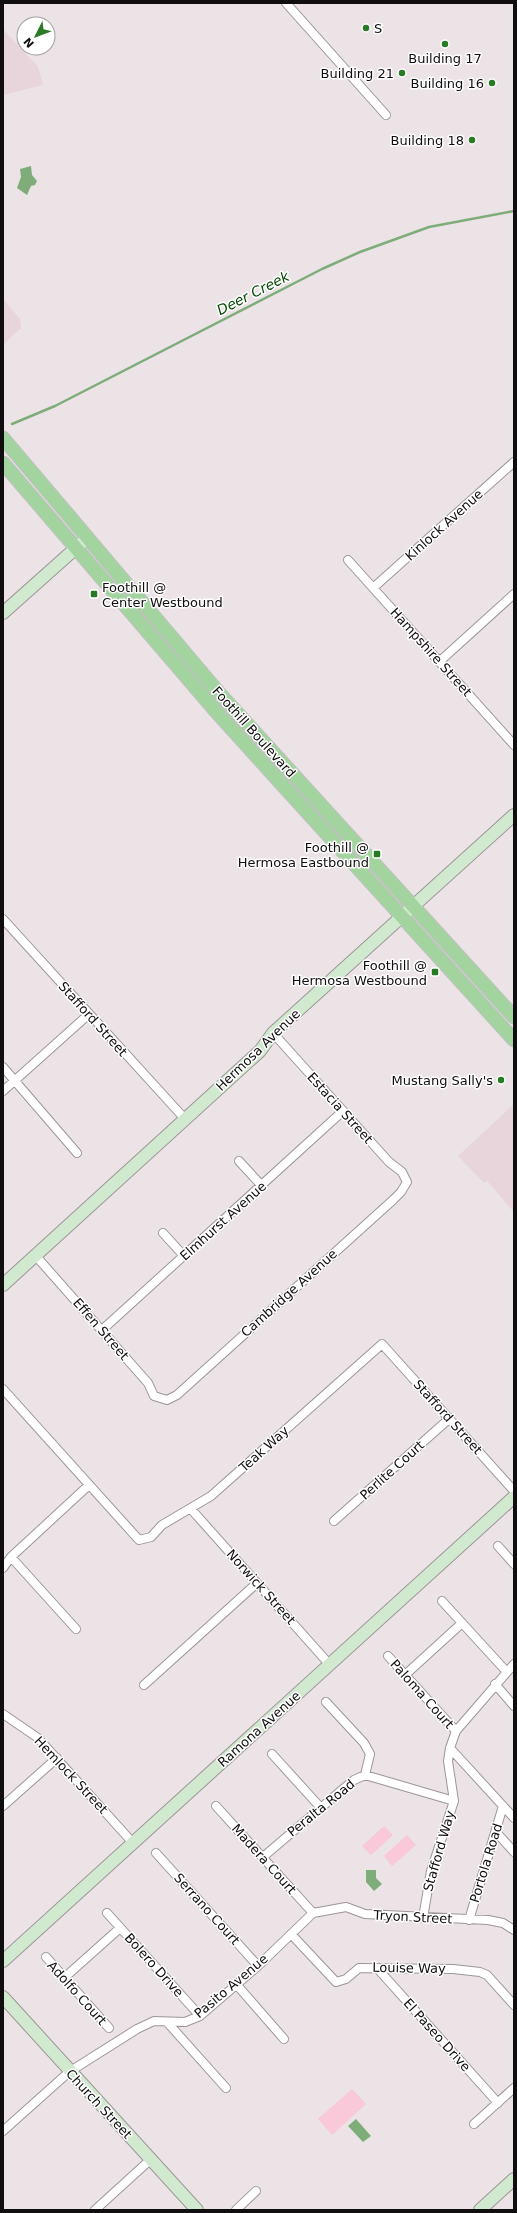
<svg xmlns="http://www.w3.org/2000/svg" width="517" height="2213" viewBox="0 0 517 2213" font-family="'DejaVu Sans',sans-serif">
  <style>
    .built { fill: #e7d5db }
    .green { fill: #f9c8d9 }
    .water { fill: #7ead7a }
    .lines { fill: none; stroke-linecap: round; stroke-linejoin: round }
    .stream { stroke: #7ead7a; stroke-width: 2.5 }
    .street-casing { stroke: #9d9598; stroke-width: 10 }
    .secondary-casing { stroke: #9d9598; stroke-width: 14 }
    .primary-casing { stroke: #c1c0c1; stroke-width: 15 }
    .street { stroke: #fff; stroke-width: 8 }
    .secondary { stroke: #d1e9cf; stroke-width: 12 }
    .primary { stroke: #a3d4a0; stroke-width: 13 }
    .poi-dot { fill: #287a25; stroke: #fff; stroke-width: 1.5 }
    .labels { text-anchor: middle; dominant-baseline: central; stroke-width: 3; stroke-linejoin: round; paint-order: stroke }
    .poi-label { font-size: 13px; fill: #110e0f; stroke: #fff; text-anchor: end }
    .street-label { font-size: 13px; fill: #110e0f; stroke: #fff }
    .water-label { font-size: 14px; font-style: italic; fill: #034b03; stroke: #fff }
  </style>
  <rect width="100%" height="100%" fill="#ece3e6"/>
  <path class="built" d="M 3,29 L 38,67 L 43,85 L 3,95 Z
    M 3,299 L 20,319 L 21,328 L 3,345 Z
    M 514,1104 L 514,1212 L 487,1181 L 484,1183 L 458,1156 Z"/>
  <path class="green" d="M 384,1826 L 393,1835 L 371,1855 L 362,1846 Z
    M 407,1835 L 416,1845 L 392,1866 L 384,1856 Z
    M 352,2089 L 366,2104 L 332,2135 L 318,2119 Z"/>
  <path class="water" d="M 31,166 L 32,175 L 37,181 L 35,185 L 31,186 L 27,195 L 17,188 L 21,177 L 20,169 Z
    M 366,1870 L 376,1870 L 376,1878 L 382,1884 L 374,1891 L 366,1882 Z
    M 356,2119 L 371,2136 L 363,2142 L 348,2126 Z"/>
  <g class="lines">
    <path class="stream" d="M 12,424 L 55,406 L 322,269 L 360,252 L 429,227 L 514,211"/>
    <defs>
      <path id="street" d="M 286,3 L 386,115
        M 348,560 L 514,745
        M 373,588 L 514,462
        M 439,662 L 514,594
        M 3,919 L 185,1119
        M 3,1067 L 77,1153
        M 3,1091 L 89,1014
        M 239,1161 L 262,1186
        M 163,1233 L 184,1256
        M 35,1255 L 148,1383 L 154,1396 L 167,1400 L 177,1395 L 393,1200 L 401,1192 L 407,1182 L 402,1172 L 389,1162 L 273,1033
        M 102,1330 L 343,1111
        M 3,1389 L 139,1540 L 151,1537 L 162,1525 L 211,1496 L 382,1344 L 514,1491
        M 191,1509 L 330,1665
        M 334,1521 L 450,1418
        M 498,1546 L 514,1564
        M 11,1557 L 76,1629
        M 3,1568 L 11,1557 L 89,1485
        M 442,1601 L 506,1671
        M 388,1656 L 456,1731
        M 405,1675 L 462,1623
        M 495,1684 L 514,1706
        M 144,1685 L 257,1583
        M 326,1702 L 364,1743 L 370,1754 L 365,1775
        M 3,1714 L 38,1738 L 133,1843
        M 450,1748 L 514,1818
        M 272,1754 L 321,1808
        M 3,1806 L 57,1758
        M 216,1806 L 313,1913
        M 496,1832 L 514,1852
        M 156,1853 L 258,1966
        M 263,1857 L 343,1789 L 354,1780 L 365,1775 L 454,1801
        M 107,1913 L 200,2016
        M 423,1918 L 431,1871 L 454,1801 L 448,1761 L 450,1748 L 456,1731 L 514,1664
        M 469,1920 L 503,1806
        M 291,1934 L 336,1982 L 346,1979 L 359,1968 L 453,1969 L 480,1972 L 487,1975 L 514,2005
        M 46,1957 L 109,2028
        M 377,1968 L 498,2103
        M 64,1978 L 120,1928
        M 236,1984 L 284,2039
        M 167,2022 L 226,2088
        M 474,2124 L 514,2088
        M 3,2131 L 69,2072 L 137,2029 L 154,2021 L 185,2022 L 200,2016 L 258,1966 L 313,1913 L 346,1907 L 365,1914 L 488,1920 L 503,1923 L 514,1930
        M 95,2210 L 150,2160
        M 236,2210 L 256,2191"/>
      <path id="secondary" d="M 3,613 L 86,539
        M 3,1285 L 260,1051 L 273,1033 L 514,815
        M 3,1961 L 514,1497
        M 3,1997 L 197,2210
        M 480,2210 L 514,2179"/>
      <path id="primary" d="M 3,438 L 219,693 L 514,1017
        M 3,463 L 220,716 L 514,1040"/>
    </defs>
    <use href="#street" class="street-casing"/>
    <use href="#secondary" class="secondary-casing"/>
    <use href="#primary" class="primary-casing"/>
    <use href="#street" class="street"/>
    <use href="#secondary" class="secondary"/>
    <use href="#primary" class="primary"/>
  </g>
  <g class="poi-dot">
    <circle cx="366" cy="28" r="4"/>
    <circle cx="445" cy="44" r="4"/>
    <circle cx="402" cy="73" r="4"/>
    <circle cx="492" cy="83" r="4"/>
    <circle cx="472" cy="140" r="4"/>
    <rect x="90" y="590" width="8" height="8" rx="2"/>
    <rect x="373" y="850" width="8" height="8" rx="2"/>
    <rect x="431" y="968" width="8" height="8" rx="2"/>
    <circle cx="501" cy="1080" r="4"/>
  </g>
  <g class="labels">
    <g class="poi-label">
      <text x="374" y="28" text-anchor="start">S</text>
      <text x="445" y="58" text-anchor="middle">Building 17</text>
      <text x="394" y="73">Building 21</text>
      <text x="484" y="83">Building 16</text>
      <text x="464" y="140">Building 18</text>
      <text x="102" y="587" text-anchor="start">Foothill @<tspan x="102" dy="15">Center Westbound</tspan></text>
      <text x="369" y="847">Foothill @<tspan x="369" dy="15">Hermosa Eastbound</tspan></text>
      <text x="427" y="965">Foothill @<tspan x="427" dy="15">Hermosa Westbound</tspan></text>
      <text x="493" y="1080">Mustang Sally's</text>
    </g>
    <g class="street-label">
      <text transform="translate(444 525) rotate(-42)">Kinlock Avenue</text>
      <text transform="translate(431 652) rotate(48)">Hampshire Street</text>
      <text transform="translate(254 732) rotate(48)">Foothill Boulevard</text>
      <text transform="translate(93 1019) rotate(48)">Stafford Street</text>
      <text transform="translate(258 1050) rotate(-44)">Hermosa Avenue</text>
      <text transform="translate(340 1108) rotate(48)">Estacia Street</text>
      <text transform="translate(223 1221) rotate(-42)">Elmhurst Avenue</text>
      <text transform="translate(289 1293) rotate(-42)">Cambridge Avenue</text>
      <text transform="translate(101 1329) rotate(49)">Effen Street</text>
      <text transform="translate(448 1417) rotate(48)">Stafford Street</text>
      <text transform="translate(264 1449) rotate(-42)">Teak Way</text>
      <text transform="translate(392 1470) rotate(-42)">Perlite Court</text>
      <text transform="translate(261 1587) rotate(48)">Norwick Street</text>
      <text transform="translate(422 1694) rotate(48)">Paloma Court</text>
      <text transform="translate(259 1729) rotate(-42)">Ramona Avenue</text>
      <text transform="translate(71 1775) rotate(47)">Hemlock Street</text>
      <text transform="translate(321 1808) rotate(-39)">Peralta Road</text>
      <text transform="translate(439 1851) rotate(-74)">Stafford Way</text>
      <text transform="translate(264 1859) rotate(48)">Madera Court</text>
      <text transform="translate(486 1863) rotate(-73)">Portola Road</text>
      <text transform="translate(207 1909) rotate(48)">Serrano Court</text>
      <text transform="translate(413 1917) rotate(3)">Tryon Street</text>
      <text transform="translate(154 1965) rotate(48)">Bolero Drive</text>
      <text transform="translate(409 1968) rotate(1)">Louise Way</text>
      <text transform="translate(231 1986) rotate(-40)">Pasito Avenue</text>
      <text transform="translate(77 1993) rotate(48)">Adolfo Court</text>
      <text transform="translate(437 2035) rotate(48)">El Paseo Drive</text>
      <text transform="translate(99 2104) rotate(47)">Church Street</text>
    </g>
    <g class="water-label">
      <text transform="translate(253 293) rotate(-27)">Deer Creek</text>
    </g>
  </g>
  <rect width="517" height="2213" fill="none" stroke="#110e0f" stroke-width="8"/>
  <g transform="translate(36 36) rotate(228)"><circle r="19" fill="#ffffff" stroke="#a09f9f"/>
  <path d="M0-3L7 15L0 10L-7 15Z" fill="#287a25"/>
  <text y="-6" font-size="11" font-weight="bold" text-anchor="middle" fill="#110e0f">N</text>
  </g>
</svg>
